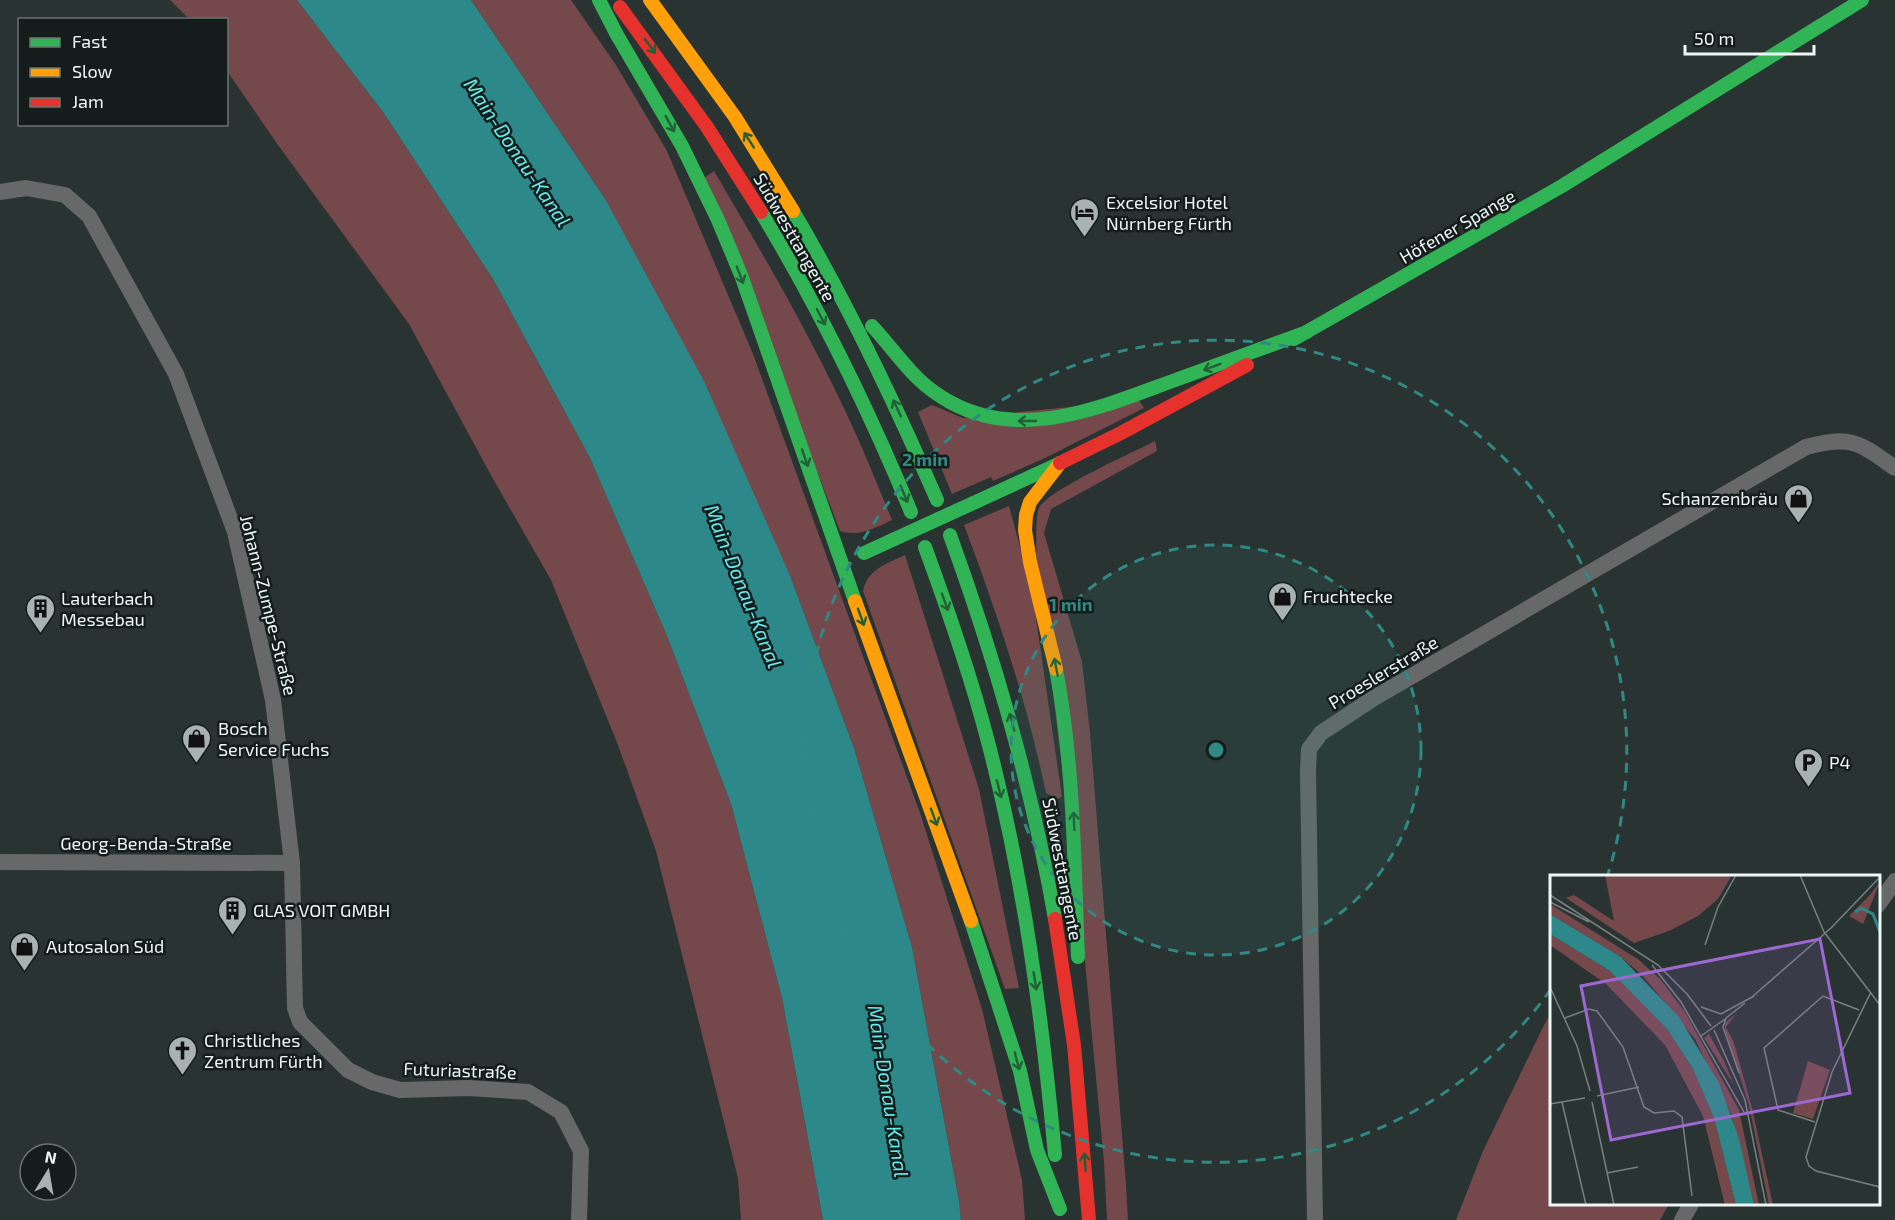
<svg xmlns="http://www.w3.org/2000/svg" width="1895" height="1220" viewBox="0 0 1895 1220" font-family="'Exo 2',sans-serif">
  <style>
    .green { fill: #75494c }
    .water { fill: #2d8989 }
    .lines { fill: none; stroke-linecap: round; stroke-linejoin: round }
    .street { stroke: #676868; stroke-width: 16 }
    .fast { stroke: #30b455; stroke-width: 14 }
    .slow { stroke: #ff9f0a; stroke-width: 14 }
    .jam { stroke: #e5322d; stroke-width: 14 }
    .fast-bridge { stroke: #30b455; stroke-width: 14 }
    .oneway { stroke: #216036 }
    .ring { fill: none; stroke: #308982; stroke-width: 3; stroke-dasharray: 10 8 }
    .labels { text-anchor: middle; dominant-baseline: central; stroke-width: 5; stroke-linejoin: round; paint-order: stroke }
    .poi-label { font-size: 18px; fill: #ecf7f6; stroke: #141c1c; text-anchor: start }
    .street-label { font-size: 18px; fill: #ecf7f6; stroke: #141c1c }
    .water-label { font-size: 20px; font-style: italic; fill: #61eded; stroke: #141c1c }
    .inset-river { fill: none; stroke: #2d8989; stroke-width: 3 }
    .inset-road { fill: none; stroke: #778180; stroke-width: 1.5 }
    .view { fill: #9d69d0; fill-opacity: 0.15; stroke: #9d69d0; stroke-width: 3 }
    .inset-edge { fill: none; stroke: #ecf7f6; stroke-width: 3 }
    .centre { fill: #308982; stroke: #141c1c; stroke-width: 3 }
    .ring-label { font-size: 18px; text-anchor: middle; font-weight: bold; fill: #308982; stroke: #141c1c; stroke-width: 5; stroke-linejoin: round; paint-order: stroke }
  </style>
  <rect width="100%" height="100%" fill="#293332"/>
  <path class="green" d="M 170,0 L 297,0 L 383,112 L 493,279 L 590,458 L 667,636 L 731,804 L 782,998 L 823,1220 L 741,1220 L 738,1178 L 656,851 L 618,745 L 551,580 L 492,477 L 409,324 L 278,145 L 227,71 L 226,20 L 189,19 Z
    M 471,0 L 571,0 L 616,65 L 667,151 L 753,354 L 920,813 L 982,1009 L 1022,1180 L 1025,1220 L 961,1220 L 959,1201 L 912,947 L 855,751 L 791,578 L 604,197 Z
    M 714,171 C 764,256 814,341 855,432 C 868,461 880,491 892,520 C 875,528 860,537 840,531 L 704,178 Z
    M 1139,400 L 1144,408 L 1045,458 L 993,481 L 991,477 L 952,494 L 918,412 L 932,405 L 963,418 Z
    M 1155,441 L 1157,451 L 1051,509 L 1044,533 L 1082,662 L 1090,733 L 1126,1185 L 1128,1220 L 1107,1220 L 1104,1162 L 1082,930 L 1036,554 C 1037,543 1035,516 1039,508 C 1048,490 1134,452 1155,441 Z
    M 1009,506 L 1032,591 L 1062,797 L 1057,799 L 1046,793 C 1027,702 997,613 964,525 Z
    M 905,555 L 979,789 L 1019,988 L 1005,989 L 863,591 C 868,569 886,564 905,555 Z
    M 1551,1014 L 1552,1204 L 1669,1204 L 1660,1220 L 1456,1220 L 1483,1151 L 1544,1025 Z"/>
  <path class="water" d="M 297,0 L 471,0 L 604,197 L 704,381 L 791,578 L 855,751 L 912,947 L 959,1201 L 961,1220 L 823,1220 L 782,998 L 731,804 L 667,636 L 590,458 L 493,279 L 383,112 Z"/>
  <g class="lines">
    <path class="street" d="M 0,192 L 26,188 L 65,195 L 89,216 L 176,374 L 235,532 L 273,700 L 292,863 L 295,1008 L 300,1022 L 348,1070 L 372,1082 L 400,1090 L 469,1088 L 528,1092 L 561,1112 L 581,1151 L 579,1220
      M 0,862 L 292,863
      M 1878,905 L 1895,881
      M 1315,1220 L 1308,771 L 1309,749 L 1321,733 L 1374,698 L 1806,447 C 1851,435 1858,442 1895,468
      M 1682,1220 L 1691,1204"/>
    <path class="fast" d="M 599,0 L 617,35 L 682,146 L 718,220 L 741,275 L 855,601
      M 793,211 C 848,304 894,401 937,500
      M 761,212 C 819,308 868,408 911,512
      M 872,326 C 899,355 913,382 950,402 C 1024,443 1106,405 1178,379 C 1221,363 1264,348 1307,332
      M 1294,339 L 1562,186 L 1862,0
      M 993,494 L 1056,465
      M 950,535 C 996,662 1032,786 1055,919
      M 925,547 C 948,610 970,673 987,738 C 1023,874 1042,1015 1055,1155
      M 1056,669 C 1074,765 1074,860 1078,957
      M 971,921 L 1020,1071 L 1037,1150 L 1060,1209"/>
    <path class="slow" d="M 650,0 L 735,117 L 793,211
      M 855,601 L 971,921
      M 1056,669 L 1030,562 L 1025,530 L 1026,515 L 1030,502 L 1060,463"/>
    <path class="jam" d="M 620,7 L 707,127 L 761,212
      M 1060,463 L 1121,433 L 1247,365
      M 1055,919 L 1074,1045 L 1089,1220"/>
    <path class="fast-bridge" d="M 864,553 L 993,494"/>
  </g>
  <defs><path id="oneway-shaft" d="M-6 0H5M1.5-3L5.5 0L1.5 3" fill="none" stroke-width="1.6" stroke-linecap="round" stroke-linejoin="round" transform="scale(1.5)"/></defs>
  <g class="oneway">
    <use href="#oneway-shaft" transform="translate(650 46) rotate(53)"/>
    <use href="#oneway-shaft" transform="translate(670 124) rotate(61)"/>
    <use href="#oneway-shaft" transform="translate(749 140) rotate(-123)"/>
    <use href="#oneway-shaft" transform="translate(740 275) rotate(69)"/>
    <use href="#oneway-shaft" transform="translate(821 317) rotate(62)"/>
    <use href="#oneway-shaft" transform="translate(1212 367) rotate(160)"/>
    <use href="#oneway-shaft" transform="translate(897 408) rotate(-115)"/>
    <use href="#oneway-shaft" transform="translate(1027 421) rotate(-180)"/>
    <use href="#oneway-shaft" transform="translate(805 458) rotate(71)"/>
    <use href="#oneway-shaft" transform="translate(904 494) rotate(67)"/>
    <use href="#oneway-shaft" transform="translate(945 602) rotate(70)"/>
    <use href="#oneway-shaft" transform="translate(861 617) rotate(70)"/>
    <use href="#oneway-shaft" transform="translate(1056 667) rotate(-101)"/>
    <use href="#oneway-shaft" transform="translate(1012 722) rotate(-105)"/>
    <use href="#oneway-shaft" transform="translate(999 789) rotate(76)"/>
    <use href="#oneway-shaft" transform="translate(934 817) rotate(70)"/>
    <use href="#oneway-shaft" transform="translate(1074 821) rotate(-92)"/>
    <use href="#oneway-shaft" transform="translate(1035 981) rotate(81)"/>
    <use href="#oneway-shaft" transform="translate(1017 1061) rotate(75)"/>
    <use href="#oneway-shaft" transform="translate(1085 1162) rotate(-95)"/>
  </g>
  <circle cx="1216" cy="750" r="205" fill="#308982" fill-opacity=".12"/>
  <g class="ring">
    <circle cx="1216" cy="750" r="205"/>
    <path d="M1551 989A411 411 0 1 1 1608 874"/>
  </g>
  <defs>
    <symbol id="hotel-pin" viewBox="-11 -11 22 30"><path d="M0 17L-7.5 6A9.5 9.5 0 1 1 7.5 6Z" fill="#a8b2b1" stroke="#141c1c"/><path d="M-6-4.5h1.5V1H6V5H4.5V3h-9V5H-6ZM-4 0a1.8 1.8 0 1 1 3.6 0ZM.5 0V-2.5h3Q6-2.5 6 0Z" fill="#111"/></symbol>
    <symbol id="shop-pin" viewBox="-11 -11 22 30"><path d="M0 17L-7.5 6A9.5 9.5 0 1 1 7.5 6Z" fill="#a8b2b1" stroke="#141c1c"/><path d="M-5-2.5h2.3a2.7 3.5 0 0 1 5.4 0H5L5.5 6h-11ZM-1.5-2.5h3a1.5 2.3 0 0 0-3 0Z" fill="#111"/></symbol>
    <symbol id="building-pin" viewBox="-11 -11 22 30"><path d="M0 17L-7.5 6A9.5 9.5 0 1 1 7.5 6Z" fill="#a8b2b1" stroke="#141c1c"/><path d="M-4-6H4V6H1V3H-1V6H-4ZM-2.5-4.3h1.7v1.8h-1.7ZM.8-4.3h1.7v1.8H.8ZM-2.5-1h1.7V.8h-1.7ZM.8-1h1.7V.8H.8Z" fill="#111"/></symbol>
    <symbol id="parking-pin" viewBox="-11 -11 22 30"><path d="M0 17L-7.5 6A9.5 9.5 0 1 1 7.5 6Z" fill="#a8b2b1" stroke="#141c1c"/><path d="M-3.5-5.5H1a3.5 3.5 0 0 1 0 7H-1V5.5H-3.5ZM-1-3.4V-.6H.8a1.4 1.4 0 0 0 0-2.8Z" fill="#111"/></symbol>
    <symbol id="church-pin" viewBox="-11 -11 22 30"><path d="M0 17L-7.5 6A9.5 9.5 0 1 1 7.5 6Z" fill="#a8b2b1" stroke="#141c1c"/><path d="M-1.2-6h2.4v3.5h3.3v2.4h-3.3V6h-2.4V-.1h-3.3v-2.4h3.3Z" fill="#111"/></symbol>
  </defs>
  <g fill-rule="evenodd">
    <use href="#hotel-pin" x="1068" y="196" width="33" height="45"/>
    <use href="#shop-pin" x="1782" y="482" width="33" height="45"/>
    <use href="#shop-pin" x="1266" y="580" width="33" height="45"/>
    <use href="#building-pin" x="24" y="592" width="33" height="45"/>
    <use href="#shop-pin" x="180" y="722" width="33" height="45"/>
    <use href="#parking-pin" x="1792" y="746" width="33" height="45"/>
    <use href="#building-pin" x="216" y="894" width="33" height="45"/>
    <use href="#shop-pin" x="8" y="930" width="33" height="45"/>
    <use href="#church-pin" x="166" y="1034" width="33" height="45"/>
  </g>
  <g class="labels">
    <g class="poi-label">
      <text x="1106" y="202">Excelsior Hotel<tspan x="1106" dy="21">Nürnberg Fürth</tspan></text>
      <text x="1778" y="498" text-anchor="end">Schanzenbräu</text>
      <text x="1303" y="596">Fruchtecke</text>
      <text x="61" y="598">Lauterbach<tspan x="61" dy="21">Messebau</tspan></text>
      <text x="218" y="728">Bosch<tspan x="218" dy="21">Service Fuchs</tspan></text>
      <text x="1829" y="762">P4</text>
      <text x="253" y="910">GLAS VOIT GMBH</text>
      <text x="46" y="946">Autosalon Süd</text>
      <text x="204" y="1040">Christliches<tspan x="204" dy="21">Zentrum Fürth</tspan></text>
    </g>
    <g class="street-label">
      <text transform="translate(1457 226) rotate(-30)">Höfener Spange</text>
      <text transform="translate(795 237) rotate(60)">Südwesttangente</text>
      <text transform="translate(269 605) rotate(76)">Johann-Zumpe-Straße</text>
      <text transform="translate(1383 672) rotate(-31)">Proeslerstraße</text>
      <text x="146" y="843">Georg-Benda-Straße</text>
      <text transform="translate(1063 869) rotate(79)">Südwesttangente</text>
      <text transform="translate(460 1070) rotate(2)">Futuriastraße</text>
    </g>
    <g class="water-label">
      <text transform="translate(518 152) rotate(56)">Main-Donau-Kanal</text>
      <text transform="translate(744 586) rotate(68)">Main-Donau-Kanal</text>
      <text transform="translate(889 1091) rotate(81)">Main-Donau-Kanal</text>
    </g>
  </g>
  <g transform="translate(1550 875)">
    <rect width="330" height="330" fill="#293332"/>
    <path d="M 55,0 L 152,1 L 182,0 L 168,24 L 148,41 L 119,56 L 84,68 L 16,23 L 24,20 L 64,46 ZM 330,7 L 313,49 L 299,41 L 319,21 ZM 0,29 L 89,85 L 110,104 L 135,137 L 189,235 L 209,330 L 204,330 L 181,239 L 145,164 L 93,101 L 71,82 L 0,39 ZM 0,59 L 60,96 L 117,154 L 143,194 L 164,243 L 186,330 L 175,330 L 153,241 L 115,170 L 56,109 L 0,70 ZM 187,138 L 176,152 L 184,168 L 202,233 L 223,330 L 219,330 L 199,230 L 175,155 L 175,148 ZM 159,159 L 174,186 L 184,210 L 154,163 ZM 258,186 L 280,195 L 263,244 L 243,238 Z" fill="#75494c"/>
    <path d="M 0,39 L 71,82 L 129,142 L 169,208 L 189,264 L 204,330 L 186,330 L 164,243 L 143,194 L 117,154 L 60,96 L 0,59 Z" fill="#2d8989"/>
    <path class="inset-river" d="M 305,37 L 311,33 L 323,39 L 330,57"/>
    <path class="inset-road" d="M 250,0 L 274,57M 0,20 L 108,90 L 137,119 L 161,151M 0,27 L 39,47M 274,57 L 330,130M 155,70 L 168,32 L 186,0M 102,90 L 131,127 L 194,237M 0,112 L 27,171 L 40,216M 321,117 L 282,197 L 256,282 L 259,291 L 266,296 L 330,312M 202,122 L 281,53 L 330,2M 151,132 L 171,139 L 204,121M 15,143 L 39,134 L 47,136 L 73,172 L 94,232 L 104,238 L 124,236 L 132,242 L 142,321M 176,143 L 195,128M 176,143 L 173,152 L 189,198M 164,155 L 195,225 L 216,330M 151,161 L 175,144M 47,221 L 89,212M 12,227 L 36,330M 42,227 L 64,330M 0,229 L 35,223M 265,247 L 228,235 L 214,173 L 273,121 L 309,135M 57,298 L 88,292"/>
    <path class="view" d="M 270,64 L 300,218 L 61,265 L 31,111 Z"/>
    <rect width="330" height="330" class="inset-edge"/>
  </g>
  <circle cx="1216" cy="750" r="9" class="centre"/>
  <g class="ring-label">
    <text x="925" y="466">2 min</text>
    <text x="1071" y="611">1 min</text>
  </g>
  <rect x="18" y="18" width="210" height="108" fill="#141c1c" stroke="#6a7473" stroke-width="1.5"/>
  <rect x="30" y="38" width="30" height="9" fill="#30b455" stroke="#6a7473" stroke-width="1.5"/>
  <text x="72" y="48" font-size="18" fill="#ecf7f6">Fast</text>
  <rect x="30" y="68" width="30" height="9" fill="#ff9f0a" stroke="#6a7473" stroke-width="1.5"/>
  <text x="72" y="78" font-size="18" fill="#ecf7f6">Slow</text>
  <rect x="30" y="98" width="30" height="9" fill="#e5322d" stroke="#6a7473" stroke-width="1.5"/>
  <text x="72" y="108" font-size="18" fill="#ecf7f6">Jam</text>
  <g transform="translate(48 1172) rotate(11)"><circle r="28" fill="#141c1c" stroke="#6a7473" stroke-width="1.5"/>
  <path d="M0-4.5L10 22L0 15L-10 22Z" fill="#a8b2b1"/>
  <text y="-9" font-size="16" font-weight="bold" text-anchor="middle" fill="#ecf7f6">N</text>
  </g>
  <path d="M1685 45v9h129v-9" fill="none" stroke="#ecf7f6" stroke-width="3"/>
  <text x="1694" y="45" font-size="18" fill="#ecf7f6" stroke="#141c1c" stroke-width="4.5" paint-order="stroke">50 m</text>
</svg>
